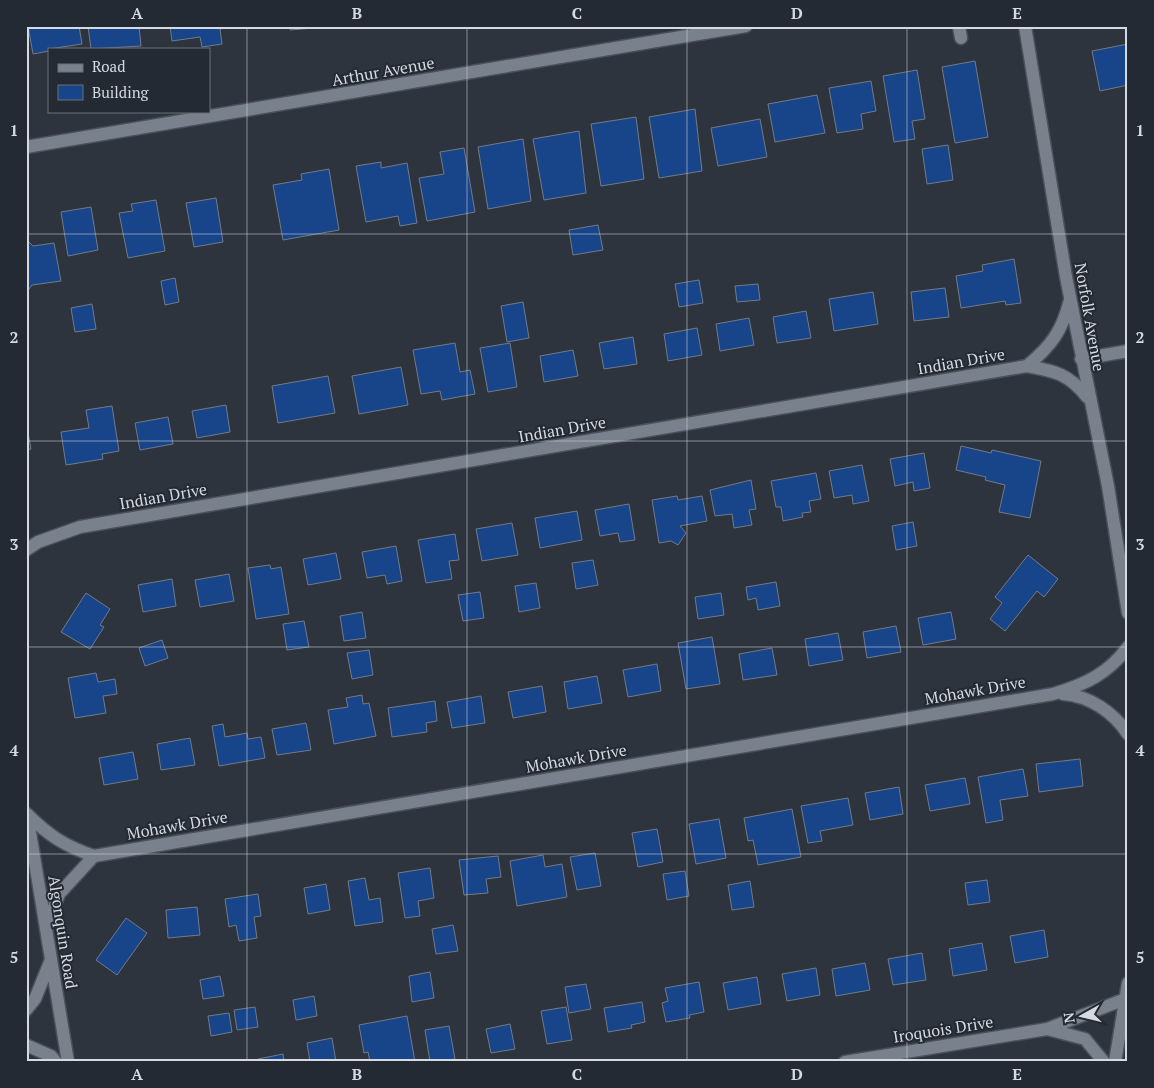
<svg xmlns="http://www.w3.org/2000/svg" width="1154" height="1088" viewBox="0 0 1154 1088" font-family="'PT Serif',serif">
  <style>
    .building { fill: #18458a; stroke: #727a86 }
    .lines { fill: none; stroke-linecap: round; stroke-linejoin: round }
    .minor-casing { stroke: #4b5059; stroke-width: 15 }
    .minor { stroke: #79818d; stroke-width: 12 }
    .grid { fill: none; stroke: #d5d9e0; stroke-width: 1; stroke-opacity: 0.55 }
    .labels { text-anchor: middle; dominant-baseline: central; stroke-width: 4; stroke-linejoin: round; paint-order: stroke }
    .street-label { font-size: 16px; fill: #d5d9e0; stroke: #232a33 }
    .neatline { fill: none; stroke: #d5d9e0; stroke-width: 2 }
    .grid-label { font-size: 16px; text-anchor: middle; font-weight: bold; fill: #d5d9e0 }
  </style>
  <rect width="100%" height="100%" fill="#2d343e"/>
  <path class="building" d="M 28,26 L 79,26 L 82,44 L 49,49 L 49,51 L 33,54 Z
    M 88,26 L 139,26 L 141,46 L 91,49 Z
    M 170,26 L 225,26 L 225,28 L 220,29 L 222,44 L 202,47 L 200,37 L 172,41 Z
    M 290,26 L 326,26 L 326,27 L 290,30 Z
    M 1128,44 L 1128,85 L 1100,91 L 1092,51 Z
    M 975,61 L 988,137 L 955,143 L 942,67 Z
    M 917,70 L 925,119 L 912,121 L 915,139 L 894,142 L 883,76 Z
    M 871,81 L 876,111 L 861,114 L 863,129 L 837,133 L 829,88 Z
    M 817,95 L 825,133 L 775,142 L 768,104 Z
    M 695,109 L 702,171 L 659,178 L 649,117 Z
    M 636,117 L 644,179 L 601,186 L 591,124 Z
    M 760,119 L 767,157 L 718,166 L 711,128 Z
    M 579,131 L 586,193 L 544,200 L 533,139 Z
    M 523,139 L 531,201 L 488,209 L 478,147 Z
    M 948,145 L 953,180 L 927,184 L 922,149 Z
    M 464,148 L 475,212 L 427,221 L 419,178 L 444,174 L 440,152 Z
    M 381,162 L 381,168 L 407,163 L 417,223 L 400,226 L 398,216 L 366,222 L 356,166 Z
    M 329,169 L 339,230 L 283,240 L 273,185 L 302,180 L 301,174 Z
    M 216,198 L 223,242 L 194,247 L 186,203 Z
    M 156,200 L 165,251 L 128,258 L 119,213 L 133,211 L 131,204 Z
    M 91,207 L 98,250 L 68,256 L 61,212 Z
    M 598,225 L 603,250 L 573,255 L 569,230 Z
    M 26,231 L 28,241 L 33,246 L 54,243 L 61,281 L 32,285 L 26,293 Z
    M 1014,259 L 1021,303 L 1006,305 L 1005,301 L 961,308 L 956,276 L 983,271 L 982,265 Z
    M 175,278 L 179,302 L 165,305 L 161,281 Z
    M 699,280 L 703,303 L 679,307 L 675,284 Z
    M 758,284 L 760,300 L 737,302 L 735,286 Z
    M 945,288 L 949,317 L 914,321 L 911,292 Z
    M 873,292 L 878,324 L 834,331 L 829,299 Z
    M 523,302 L 529,338 L 507,342 L 501,306 Z
    M 92,304 L 96,329 L 75,332 L 71,308 Z
    M 806,311 L 811,338 L 777,343 L 773,317 Z
    M 749,318 L 754,345 L 720,351 L 716,324 Z
    M 697,328 L 702,355 L 668,361 L 664,334 Z
    M 633,337 L 637,364 L 604,369 L 599,343 Z
    M 455,343 L 460,372 L 470,370 L 475,394 L 442,400 L 440,391 L 421,394 L 413,350 Z
    M 510,343 L 517,387 L 488,392 L 480,348 Z
    M 573,350 L 578,376 L 544,382 L 540,356 Z
    M 401,367 L 408,405 L 359,414 L 352,376 Z
    M 328,376 L 335,413 L 278,423 L 272,386 Z
    M 226,405 L 230,432 L 197,438 L 192,411 Z
    M 112,406 L 119,451 L 102,454 L 103,459 L 66,465 L 61,432 L 89,428 L 86,410 Z
    M 168,417 L 173,444 L 140,450 L 135,423 Z
    M 26,422 L 31,449 L 26,450 Z
    M 961,446 L 991,453 L 992,450 L 1041,461 L 1030,518 L 999,512 L 1005,485 L 985,480 L 986,477 L 956,470 Z
    M 924,453 L 930,488 L 914,491 L 913,482 L 895,486 L 890,459 Z
    M 862,465 L 869,501 L 853,504 L 852,495 L 834,498 L 829,471 Z
    M 816,473 L 821,499 L 809,501 L 811,512 L 802,513 L 803,517 L 783,521 L 781,507 L 776,507 L 771,481 Z
    M 751,480 L 756,509 L 749,510 L 752,525 L 734,528 L 732,514 L 715,516 L 710,490 Z
    M 677,496 L 678,500 L 702,496 L 707,521 L 680,526 L 686,533 L 678,545 L 671,541 L 659,543 L 652,500 Z
    M 629,504 L 635,540 L 620,542 L 618,533 L 600,536 L 595,510 Z
    M 577,511 L 582,540 L 540,548 L 535,518 Z
    M 913,522 L 917,546 L 896,550 L 892,526 Z
    M 512,523 L 518,555 L 482,561 L 476,529 Z
    M 455,534 L 459,560 L 449,561 L 452,579 L 426,583 L 418,540 Z
    M 396,546 L 402,581 L 387,584 L 385,575 L 367,578 L 362,552 Z
    M 336,553 L 341,579 L 308,585 L 303,559 Z
    M 1028,555 L 1058,579 L 1044,597 L 1037,591 L 1005,631 L 990,619 L 1002,603 L 995,597 Z
    M 593,560 L 598,585 L 576,589 L 572,563 Z
    M 270,565 L 271,569 L 281,567 L 289,614 L 256,619 L 248,568 Z
    M 229,574 L 234,601 L 200,607 L 195,580 Z
    M 172,579 L 176,606 L 143,612 L 138,585 Z
    M 776,582 L 780,606 L 758,610 L 756,598 L 748,600 L 746,587 Z
    M 536,583 L 540,608 L 519,612 L 515,586 Z
    M 480,592 L 484,618 L 463,621 L 458,595 Z
    M 86,593 L 110,609 L 100,625 L 104,627 L 90,649 L 61,632 Z
    M 721,593 L 724,615 L 698,619 L 695,597 Z
    M 362,612 L 366,638 L 344,641 L 340,616 Z
    M 951,612 L 956,639 L 923,645 L 918,618 Z
    M 304,621 L 309,647 L 287,650 L 283,624 Z
    M 896,626 L 901,652 L 867,658 L 863,632 Z
    M 838,633 L 843,660 L 809,666 L 805,639 Z
    M 712,637 L 720,684 L 686,689 L 678,643 Z
    M 162,640 L 168,658 L 145,666 L 139,648 Z
    M 772,648 L 777,675 L 743,680 L 739,654 Z
    M 369,650 L 373,675 L 352,679 L 347,653 Z
    M 657,664 L 661,691 L 628,697 L 623,670 Z
    M 96,673 L 98,682 L 115,679 L 117,694 L 103,696 L 106,713 L 75,718 L 68,678 Z
    M 597,676 L 602,703 L 568,709 L 564,682 Z
    M 542,686 L 546,712 L 513,718 L 508,692 Z
    M 362,695 L 363,704 L 369,703 L 376,736 L 334,744 L 328,710 L 348,707 L 346,698 Z
    M 481,696 L 485,723 L 452,728 L 447,702 Z
    M 435,701 L 437,721 L 426,723 L 427,732 L 392,737 L 388,708 Z
    M 306,723 L 311,750 L 277,755 L 272,729 Z
    M 223,724 L 225,737 L 247,733 L 248,739 L 261,737 L 265,758 L 219,766 L 212,726 Z
    M 190,738 L 195,765 L 161,770 L 157,744 Z
    M 133,752 L 138,779 L 104,785 L 99,758 Z
    M 1080,759 L 1083,786 L 1039,792 L 1036,764 Z
    M 1023,769 L 1028,796 L 1000,800 L 1003,820 L 986,823 L 978,777 Z
    M 965,778 L 970,804 L 930,811 L 925,785 Z
    M 899,787 L 903,814 L 870,820 L 865,793 Z
    M 848,798 L 853,825 L 820,831 L 822,841 L 808,843 L 801,806 Z
    M 792,809 L 801,857 L 758,865 L 753,840 L 748,841 L 744,818 Z
    M 719,819 L 726,858 L 696,864 L 689,824 Z
    M 657,829 L 663,862 L 638,867 L 632,833 Z
    M 595,853 L 601,886 L 577,890 L 570,857 Z
    M 543,855 L 545,867 L 562,864 L 567,897 L 517,906 L 510,861 Z
    M 498,856 L 501,877 L 486,879 L 488,893 L 464,895 L 459,860 Z
    M 430,868 L 434,898 L 418,901 L 420,916 L 405,918 L 398,873 Z
    M 685,871 L 689,896 L 667,900 L 663,874 Z
    M 365,878 L 369,900 L 380,898 L 383,922 L 355,926 L 348,881 Z
    M 987,880 L 990,902 L 968,905 L 965,883 Z
    M 750,881 L 754,907 L 732,910 L 728,885 Z
    M 326,884 L 330,910 L 308,914 L 304,888 Z
    M 258,894 L 261,916 L 254,917 L 257,938 L 239,941 L 236,925 L 229,927 L 225,899 Z
    M 197,907 L 200,935 L 168,938 L 166,910 Z
    M 126,918 L 147,933 L 117,975 L 96,960 Z
    M 453,925 L 458,951 L 436,954 L 432,929 Z
    M 1044,930 L 1048,957 L 1015,963 L 1010,936 Z
    M 982,943 L 987,970 L 953,976 L 949,949 Z
    M 922,953 L 926,980 L 893,985 L 888,959 Z
    M 865,963 L 870,990 L 836,996 L 832,969 Z
    M 816,968 L 820,995 L 787,1001 L 782,974 Z
    M 430,972 L 434,998 L 412,1002 L 409,976 Z
    M 220,976 L 224,996 L 203,999 L 200,980 Z
    M 757,977 L 761,1004 L 728,1010 L 723,983 Z
    M 699,982 L 704,1012 L 689,1015 L 690,1018 L 666,1022 L 662,1003 L 668,1001 L 665,988 Z
    M 586,984 L 591,1009 L 569,1013 L 565,987 Z
    M 314,996 L 317,1016 L 296,1020 L 293,1000 Z
    M 642,1002 L 645,1022 L 631,1025 L 632,1028 L 608,1032 L 604,1008 Z
    M 255,1007 L 258,1027 L 237,1030 L 234,1010 Z
    M 566,1007 L 572,1040 L 547,1044 L 541,1011 Z
    M 229,1013 L 232,1032 L 211,1036 L 208,1016 Z
    M 407,1016 L 415,1062 L 370,1062 L 368,1052 L 364,1053 L 359,1025 Z
    M 510,1024 L 515,1049 L 491,1053 L 486,1029 Z
    M 449,1026 L 455,1059 L 430,1062 L 425,1030 Z
    M 332,1038 L 336,1062 L 310,1062 L 307,1043 Z
    M 283,1054 L 284,1062 L 259,1062 L 258,1059 Z"/>
  <g class="lines">
    <defs>
      <path id="minor" d="M 959,26 L 961,38
        M 1025,26 L 1066,277 L 1108,486 L 1128,613
        M 26,147 L 746,26
        M 1081,359 L 1128,351
        M 1027,366 C 1055,371 1069,374 1087,397
        M 26,550 L 38,542 L 80,527 L 1027,366 C 1052,345 1062,331 1070,300
        M 1063,694 C 1090,696 1113,712 1128,734
        M 27,814 C 49,836 65,846 94,856 L 1053,694 C 1084,685 1108,674 1128,647
        M 27,814 L 68,1062
        M 46,929 L 59,894 L 94,856
        M 26,1010 L 35,999 L 50,962
        M 1047,1029 L 1085,1039 L 1104,1062
        M 26,1045 L 51,1056 L 56,1062
        M 845,1062 L 1047,1029 L 1128,998
        M 1115,1062 L 1128,983"/>
    </defs>
    <use href="#minor" class="minor-casing"/>
    <use href="#minor" class="minor"/>
  </g>
  <path class="grid" d="M 247,26 L 247,1062M 467,26 L 467,1062M 687,26 L 687,1062M 907,26 L 907,1062M 26,234 L 1128,234M 26,441 L 1128,441M 26,647 L 1128,647M 26,854 L 1128,854"/>
  <g class="labels">
    <g class="street-label">
      <text transform="translate(383 71) rotate(-10)">Arthur Avenue</text>
      <text transform="translate(1090 317) rotate(80)">Norfolk Avenue</text>
      <text transform="translate(961 361) rotate(-10)">Indian Drive</text>
      <text transform="translate(562 429) rotate(-10)">Indian Drive</text>
      <text transform="translate(163 496) rotate(-10)">Indian Drive</text>
      <text transform="translate(975 690) rotate(-10)">Mohawk Drive</text>
      <text transform="translate(576 758) rotate(-10)">Mohawk Drive</text>
      <text transform="translate(177 825) rotate(-10)">Mohawk Drive</text>
      <text transform="translate(63 932) rotate(81)">Algonquin Road</text>
      <text transform="translate(943 1029) rotate(-9)">Iroquois Drive</text>
    </g>
  </g>
  <rect width="1154" height="1088" fill="none" stroke="#232a33" stroke-width="55"/>
  <rect x="48" y="48" width="162" height="65" fill="#232a33" stroke="#6a7078"/>
  <rect x="58" y="64" width="25" height="8" fill="#79818d" stroke="#6a7078"/>
  <text x="92" y="72" font-size="15" fill="#d5d9e0">Road</text>
  <rect x="58" y="85" width="25" height="15" fill="#18458a" stroke="#6a7078"/>
  <text x="92" y="98" font-size="15" fill="#d5d9e0">Building</text>
  <g transform="translate(1082 1016) rotate(262)" stroke="#232a33" stroke-width="4" paint-order="stroke">
  <path d="M0-4L9 19L0 12L-9 19Z" fill="#d5d9e0"/>
  <text y="-8" font-size="14" font-weight="bold" text-anchor="middle" fill="#d5d9e0">N</text>
  </g>
  <rect x="28" y="28" width="1098" height="1032" class="neatline"/>
  <g class="grid-label">
    <text x="137" y="19">A</text>
    <text x="357" y="19">B</text>
    <text x="577" y="19">C</text>
    <text x="797" y="19">D</text>
    <text x="1017" y="19">E</text>
    <text x="14" y="136">1</text>
    <text x="1140" y="136">1</text>
    <text x="14" y="343">2</text>
    <text x="1140" y="343">2</text>
    <text x="14" y="550">3</text>
    <text x="1140" y="550">3</text>
    <text x="14" y="756">4</text>
    <text x="1140" y="756">4</text>
    <text x="14" y="963">5</text>
    <text x="1140" y="963">5</text>
    <text x="137" y="1080">A</text>
    <text x="357" y="1080">B</text>
    <text x="577" y="1080">C</text>
    <text x="797" y="1080">D</text>
    <text x="1017" y="1080">E</text>
  </g>
</svg>
